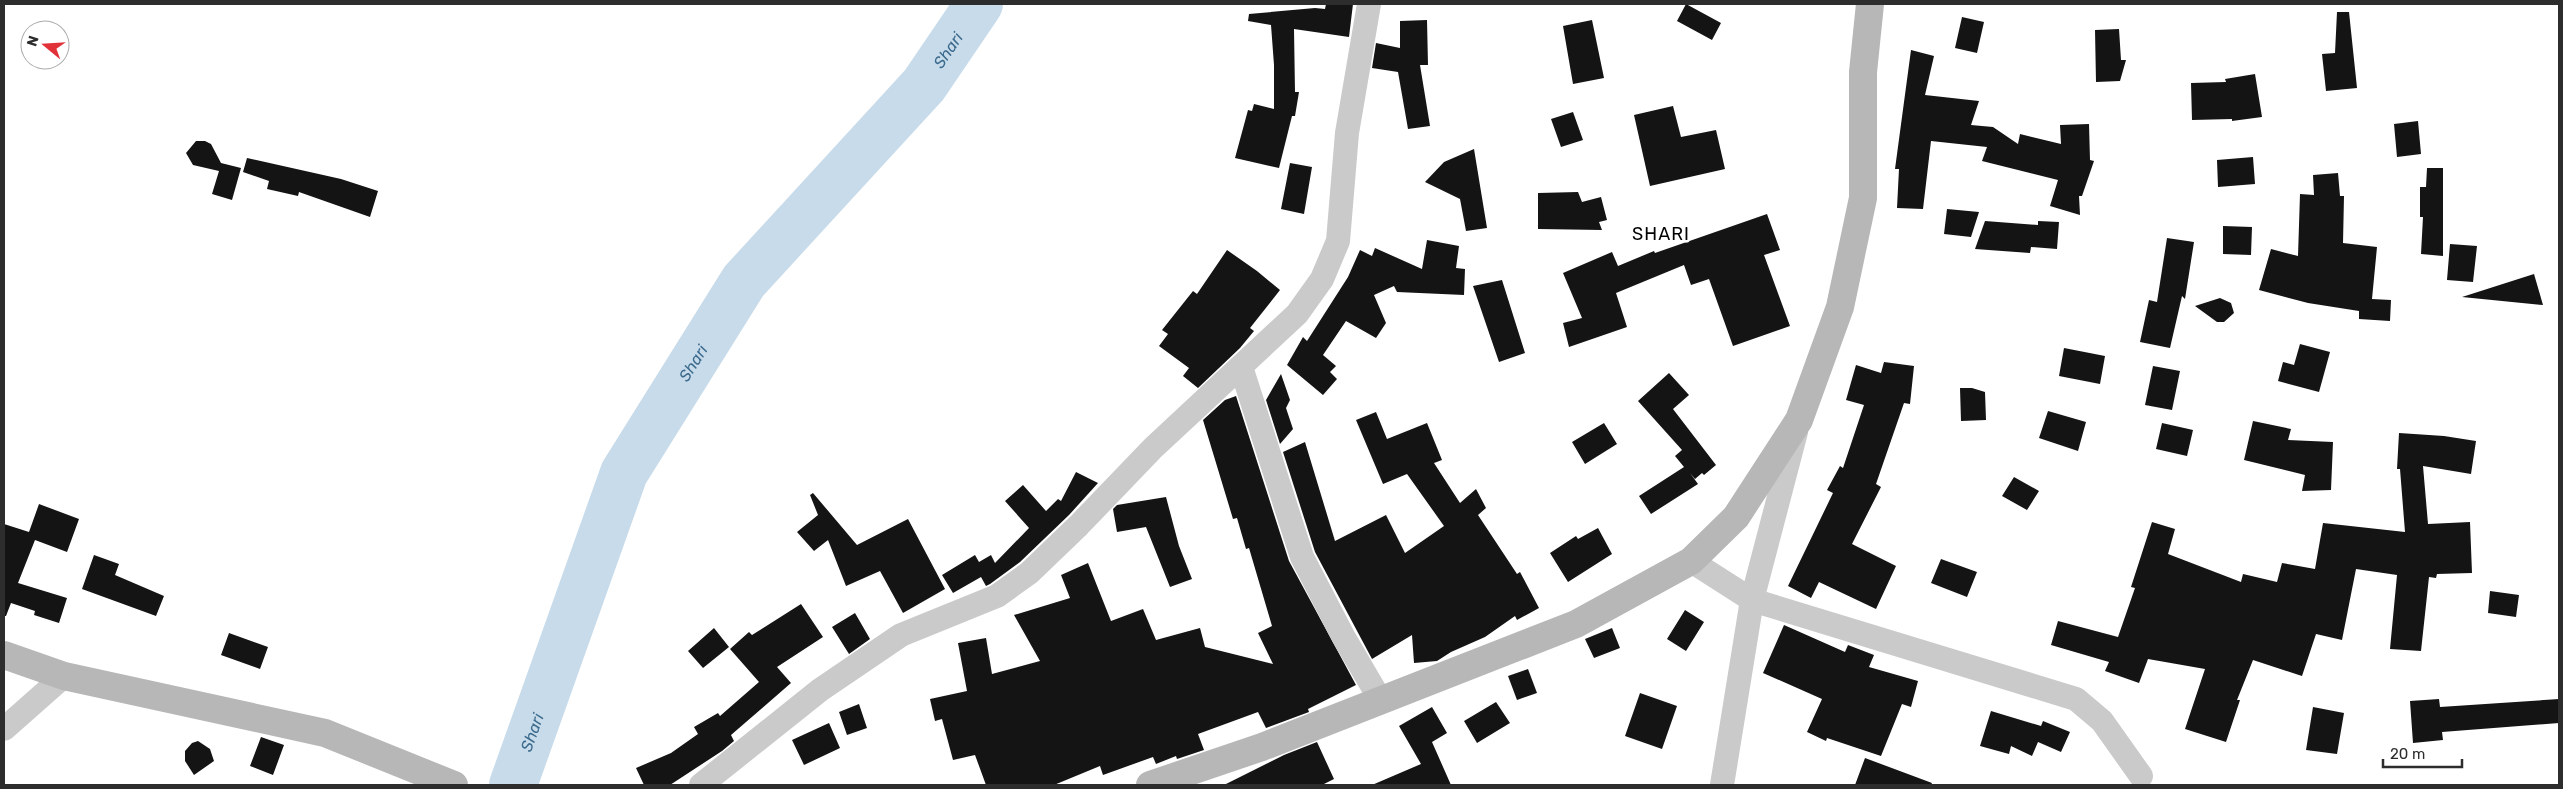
<svg xmlns="http://www.w3.org/2000/svg" width="2563" height="789" viewBox="0 0 2563 789" font-family="Rubik,sans-serif">
  <style>
    .lines { fill: none; stroke-linecap: round; stroke-linejoin: round }
    .river { stroke: #c7dbea; stroke-width: 48 }
    .building { fill: #141414 }
    .street { stroke: #cacaca; stroke-width: 24 }
    .secondary { stroke: #b7b7b7; stroke-width: 28 }
    .labels { text-anchor: middle; dominant-baseline: central; stroke-width: 5; stroke-linejoin: round; paint-order: stroke }
    .water-label { font-size: 16px; font-style: italic; fill: #3d6b8d; stroke: #fff }
    .quarter-label { font-size: 18px; letter-spacing: 1px; fill: #000; stroke: #fff }
  </style>
  <rect width="100%" height="100%" fill="#fff"/>
  <g class="lines">
    <path class="river" id="s1" d="M 513,785 L 624,473 L 744,281 L 924,85 L 979,4"/>
  </g>
  <path class="building" d="M 1326,4 L 1353,4 L 1349,37 L 1294,29 L 1295,92 L 1299,92 L 1295,116 L 1292,116 L 1279,168 L 1235,158 L 1248,110 L 1252,111 L 1254,104 L 1274,109 L 1274,65 L 1271,25 L 1248,21 L 1249,14 L 1315,8 L 1325,9 Z
    M 1686,4 L 1721,23 L 1712,40 L 1677,21 Z
    M 2337,12 L 2349,12 L 2357,88 L 2326,91 L 2322,54 L 2335,53 Z
    M 1962,17 L 1984,22 L 1977,53 L 1955,48 Z
    M 1427,20 L 1428,65 L 1420,65 L 1430,126 L 1408,129 L 1398,72 L 1372,68 L 1376,43 L 1400,48 L 1400,21 Z
    M 1592,20 L 1604,78 L 1573,84 L 1563,26 Z
    M 2119,29 L 2121,60 L 2126,60 L 2120,81 L 2096,82 L 2095,30 Z
    M 1911,50 L 1934,56 L 1925,95 L 1979,101 L 1971,125 L 1993,127 L 2018,144 L 2020,134 L 2061,144 L 2060,125 L 2089,124 L 2090,160 L 2094,161 L 2082,196 L 2079,196 L 2080,215 L 2050,206 L 2058,180 L 1982,161 L 1987,147 L 1931,141 L 1923,209 L 1897,208 L 1899,169 L 1895,169 Z
    M 2255,74 L 2262,117 L 2232,121 L 2232,119 L 2192,120 L 2191,83 L 2226,82 L 2225,79 Z
    M 1673,106 L 1681,137 L 1716,130 L 1725,169 L 1650,186 L 1634,115 Z
    M 1573,112 L 1583,140 L 1561,147 L 1551,119 Z
    M 2418,121 L 2421,154 L 2397,157 L 2394,124 Z
    M 196,141 L 205,141 L 211,144 L 221,163 L 241,168 L 232,200 L 212,194 L 219,171 L 193,165 L 186,153 Z
    M 1474,149 L 1487,228 L 1466,231 L 1460,199 L 1425,182 L 1444,162 Z
    M 2253,157 L 2255,184 L 2218,187 L 2217,160 Z
    M 247,158 L 341,179 L 378,191 L 370,217 L 299,192 L 298,196 L 267,189 L 269,181 L 243,172 Z
    M 1290,163 L 1312,167 L 1304,214 L 1281,209 Z
    M 2427,168 L 2443,168 L 2443,256 L 2421,254 L 2423,217 L 2420,217 L 2420,187 L 2426,187 Z
    M 2338,173 L 2340,196 L 2344,196 L 2343,243 L 2377,247 L 2372,299 L 2391,300 L 2390,321 L 2359,319 L 2359,311 L 2308,303 L 2259,290 L 2271,249 L 2298,256 L 2300,194 L 2314,195 L 2313,175 Z
    M 1578,192 L 1582,202 L 1601,197 L 1607,220 L 1599,222 L 1602,230 L 1538,229 L 1538,193 Z
    M 1947,209 L 1979,212 L 1971,237 L 1944,234 Z
    M 1767,214 L 1780,250 L 1764,255 L 1790,326 L 1733,346 L 1709,279 L 1691,285 L 1684,265 L 1616,293 L 1627,327 L 1569,347 L 1563,323 L 1582,318 L 1563,273 L 1612,252 L 1618,266 L 1654,251 L 1655,253 Z
    M 1985,221 L 2038,225 L 2038,221 L 2059,222 L 2057,249 L 2031,247 L 2030,253 L 1975,249 Z
    M 2223,226 L 2252,227 L 2251,255 L 2223,254 Z
    M 2167,238 L 2194,242 L 2185,299 L 2182,296 L 2170,348 L 2140,342 L 2149,300 L 2157,302 Z
    M 1427,240 L 1459,246 L 1456,268 L 1465,269 L 1464,295 L 1397,292 L 1394,286 L 1374,295 L 1386,323 L 1376,338 L 1346,321 L 1323,355 L 1336,366 L 1330,372 L 1337,379 L 1323,395 L 1287,365 L 1303,337 L 1307,341 L 1348,277 L 1360,250 L 1372,256 L 1375,248 L 1422,269 Z
    M 2450,244 L 2477,246 L 2473,282 L 2447,280 Z
    M 1227,250 L 1257,271 L 1280,290 L 1250,328 L 1254,331 L 1240,348 L 1198,388 L 1183,376 L 1189,368 L 1159,346 L 1168,334 L 1162,330 L 1193,291 L 1197,294 Z
    M 2534,274 L 2543,305 L 2462,297 Z
    M 1502,280 L 1525,353 L 1499,362 L 1473,286 Z
    M 2220,298 L 2231,303 L 2234,313 L 2224,322 L 2217,322 L 2195,306 Z
    M 2300,344 L 2330,352 L 2319,392 L 2278,381 L 2283,362 L 2294,365 Z
    M 2064,348 L 2105,356 L 2100,384 L 2059,376 Z
    M 1884,362 L 1914,366 L 1910,404 L 1904,403 L 1876,484 L 1881,487 L 1852,544 L 1896,566 L 1876,609 L 1819,582 L 1811,598 L 1788,586 L 1833,493 L 1827,490 L 1840,466 L 1843,468 L 1864,405 L 1846,400 L 1856,365 L 1881,373 Z
    M 2153,366 L 2180,371 L 2172,410 L 2145,405 Z
    M 1669,373 L 1689,395 L 1673,409 L 1716,465 L 1704,475 L 1702,473 L 1695,479 L 1690,473 L 1698,484 L 1651,514 L 1639,496 L 1684,467 L 1675,456 L 1682,450 L 1638,401 Z
    M 1281,374 L 1290,400 L 1286,408 L 1293,429 L 1280,444 L 1266,400 Z
    M 1960,388 L 1972,388 L 1985,392 L 1986,420 L 1961,421 Z
    M 1236,396 L 1289,561 L 1356,685 L 1308,709 L 1309,712 L 1266,728 L 1258,712 L 1198,734 L 1204,750 L 1177,759 L 1176,756 L 1156,764 L 1153,757 L 1103,775 L 1100,766 L 1054,785 L 986,785 L 975,755 L 953,760 L 942,719 L 935,721 L 930,699 L 967,691 L 958,643 L 986,638 L 992,674 L 1040,661 L 1014,615 L 1070,598 L 1061,575 L 1088,563 L 1111,621 L 1143,609 L 1156,640 L 1200,628 L 1205,647 L 1273,664 L 1258,633 L 1272,626 L 1249,548 L 1246,549 L 1237,518 L 1233,519 L 1203,420 L 1225,400 Z
    M 2048,411 L 2086,422 L 2078,451 L 2039,438 Z
    M 1376,412 L 1387,439 L 1427,423 L 1442,460 L 1434,463 L 1460,503 L 1476,489 L 1486,508 L 1478,515 L 1517,574 L 1520,572 L 1539,608 L 1517,620 L 1515,616 L 1485,637 L 1451,652 L 1437,661 L 1414,663 L 1412,635 L 1372,659 L 1315,552 L 1283,452 L 1305,442 L 1335,541 L 1386,515 L 1405,553 L 1444,526 L 1407,474 L 1383,484 L 1356,420 Z
    M 2253,421 L 2291,429 L 2288,440 L 2333,442 L 2331,490 L 2302,491 L 2305,475 L 2244,460 Z
    M 1604,423 L 1617,444 L 1585,464 L 1572,442 Z
    M 2162,423 L 2193,430 L 2187,456 L 2156,449 Z
    M 2399,433 L 2444,436 L 2476,441 L 2471,474 L 2423,466 L 2428,524 L 2470,522 L 2472,573 L 2437,574 L 2436,578 L 2429,577 L 2421,651 L 2390,649 L 2397,575 L 2356,569 L 2342,640 L 2316,634 L 2302,676 L 2253,660 L 2237,700 L 2240,700 L 2226,742 L 2185,729 L 2205,669 L 2148,659 L 2139,683 L 2105,671 L 2109,662 L 2051,645 L 2058,621 L 2118,637 L 2135,588 L 2131,587 L 2152,522 L 2175,529 L 2168,554 L 2241,582 L 2243,574 L 2277,582 L 2282,563 L 2315,569 L 2323,523 L 2405,532 L 2400,469 L 2397,469 Z
    M 1076,472 L 1098,483 L 1069,515 L 1020,562 L 990,584 L 986,586 L 981,577 L 953,593 L 942,575 L 975,555 L 979,562 L 991,555 L 995,563 L 1029,528 L 1005,501 L 1023,485 L 1046,511 L 1058,499 L 1061,501 Z
    M 2014,477 L 2039,491 L 2027,510 L 2002,496 Z
    M 813,493 L 857,545 L 908,519 L 945,589 L 903,613 L 880,571 L 846,586 L 828,540 L 814,551 L 797,532 L 818,515 L 810,495 Z
    M 1166,497 L 1179,546 L 1192,579 L 1170,587 L 1146,527 L 1117,532 L 1113,509 L 1117,505 Z
    M 39,504 L 79,519 L 67,552 L 35,540 L 18,583 L 67,598 L 59,623 L 34,615 L 35,611 L 11,603 L 6,616 L 4,616 L 4,524 L 29,532 Z
    M 1598,528 L 1612,554 L 1568,582 L 1550,553 L 1576,536 L 1578,539 Z
    M 94,555 L 119,564 L 115,575 L 164,596 L 156,616 L 82,589 Z
    M 1941,559 L 1977,572 L 1967,597 L 1931,583 Z
    M 2490,591 L 2519,595 L 2516,617 L 2488,613 Z
    M 801,604 L 823,637 L 777,667 L 791,683 L 731,735 L 734,741 L 722,751 L 670,785 L 644,785 L 636,768 L 671,753 L 698,734 L 694,727 L 718,713 L 720,716 L 759,682 L 730,649 L 749,632 L 752,635 Z
    M 1685,610 L 1704,622 L 1686,651 L 1667,639 Z
    M 855,613 L 870,639 L 849,654 L 832,627 Z
    M 1784,625 L 1845,652 L 1848,645 L 1874,655 L 1869,667 L 1918,681 L 1911,707 L 1902,704 L 1881,756 L 1827,738 L 1826,741 L 1807,732 L 1822,699 L 1763,673 Z
    M 714,628 L 729,647 L 703,668 L 688,651 Z
    M 1612,628 L 1620,648 L 1594,658 L 1585,639 Z
    M 229,633 L 268,647 L 260,669 L 221,655 Z
    M 1528,669 L 1537,693 L 1517,700 L 1508,676 Z
    M 1640,693 L 1677,706 L 1662,749 L 1625,736 Z
    M 2439,699 L 2440,707 L 2559,699 L 2559,723 L 2442,732 L 2443,740 L 2413,743 L 2410,701 Z
    M 1496,702 L 1510,723 L 1477,743 L 1464,721 Z
    M 859,704 L 867,728 L 847,735 L 839,712 Z
    M 1432,707 L 1447,733 L 1432,742 L 1451,785 L 1372,785 L 1421,764 L 1399,726 Z
    M 2313,707 L 2344,713 L 2337,754 L 2306,750 Z
    M 1991,711 L 2041,726 L 2043,721 L 2070,732 L 2061,752 L 2038,742 L 2032,756 L 2011,746 L 2009,754 L 1980,746 Z
    M 829,723 L 840,748 L 804,765 L 792,740 Z
    M 261,737 L 284,745 L 273,775 L 250,766 Z
    M 198,741 L 210,749 L 214,761 L 194,775 L 185,761 L 185,751 L 192,743 Z
    M 1317,742 L 1334,779 L 1322,785 L 1224,785 L 1284,755 Z
    M 1865,758 L 1932,783 L 1931,785 L 1855,785 Z"/>
  <g class="lines">
    <path class="street" d="M 1241,367 L 1302,557 L 1343,636 L 1381,701
      M 1796,432 L 1752,600 L 2076,699 L 2102,721 L 2141,776
      M 1691,561 L 1752,600 L 1722,785
      M 4,729 L 64,676
      M 701,785 L 820,690 L 901,635 L 997,596 L 1029,573 L 1079,525 L 1153,448 L 1297,314 L 1322,279 L 1338,241 L 1347,133 L 1369,4"/>
    <path class="secondary" d="M 4,655 L 64,676 L 325,733 L 454,785
      M 1150,785 L 1262,747 L 1576,624 L 1691,561 L 1736,517 L 1799,420 L 1840,307 L 1863,198 L 1863,72 L 1870,4"/>
  </g>
  <g class="labels">
    <g class="water-label">
      <text stroke="none"><textPath href="#s1" startOffset="866">Shari</textPath></text>
      <text stroke="none"><textPath href="#s1" startOffset="461">Shari</textPath></text>
      <text stroke="none"><textPath href="#s1" startOffset="56">Shari</textPath></text>
    </g>
    <g class="quarter-label">
      <text x="1661" y="234">SHARI</text>
    </g>
  </g>
  <rect width="2563" height="789" fill="none" stroke="#2d2d2d" stroke-width="10"/>
  <g transform="translate(45 45) rotate(288)"><circle r="24" fill="#ffffff" stroke="#ababab"/>
  <path d="M0-4L9 19L0 12L-9 19Z" fill="#e13239"/>
  <text y="-8" font-size="14" font-weight="bold" text-anchor="middle" fill="#2d2d2d">N</text>
  </g>
  <path d="M2383 759v8h79v-8" fill="none" stroke="#2d2d2d" stroke-width="2.5"/>
  <text x="2390" y="759" font-size="15" fill="#2d2d2d" stroke="#ffffff" stroke-width="4" paint-order="stroke">20 m</text>
</svg>
